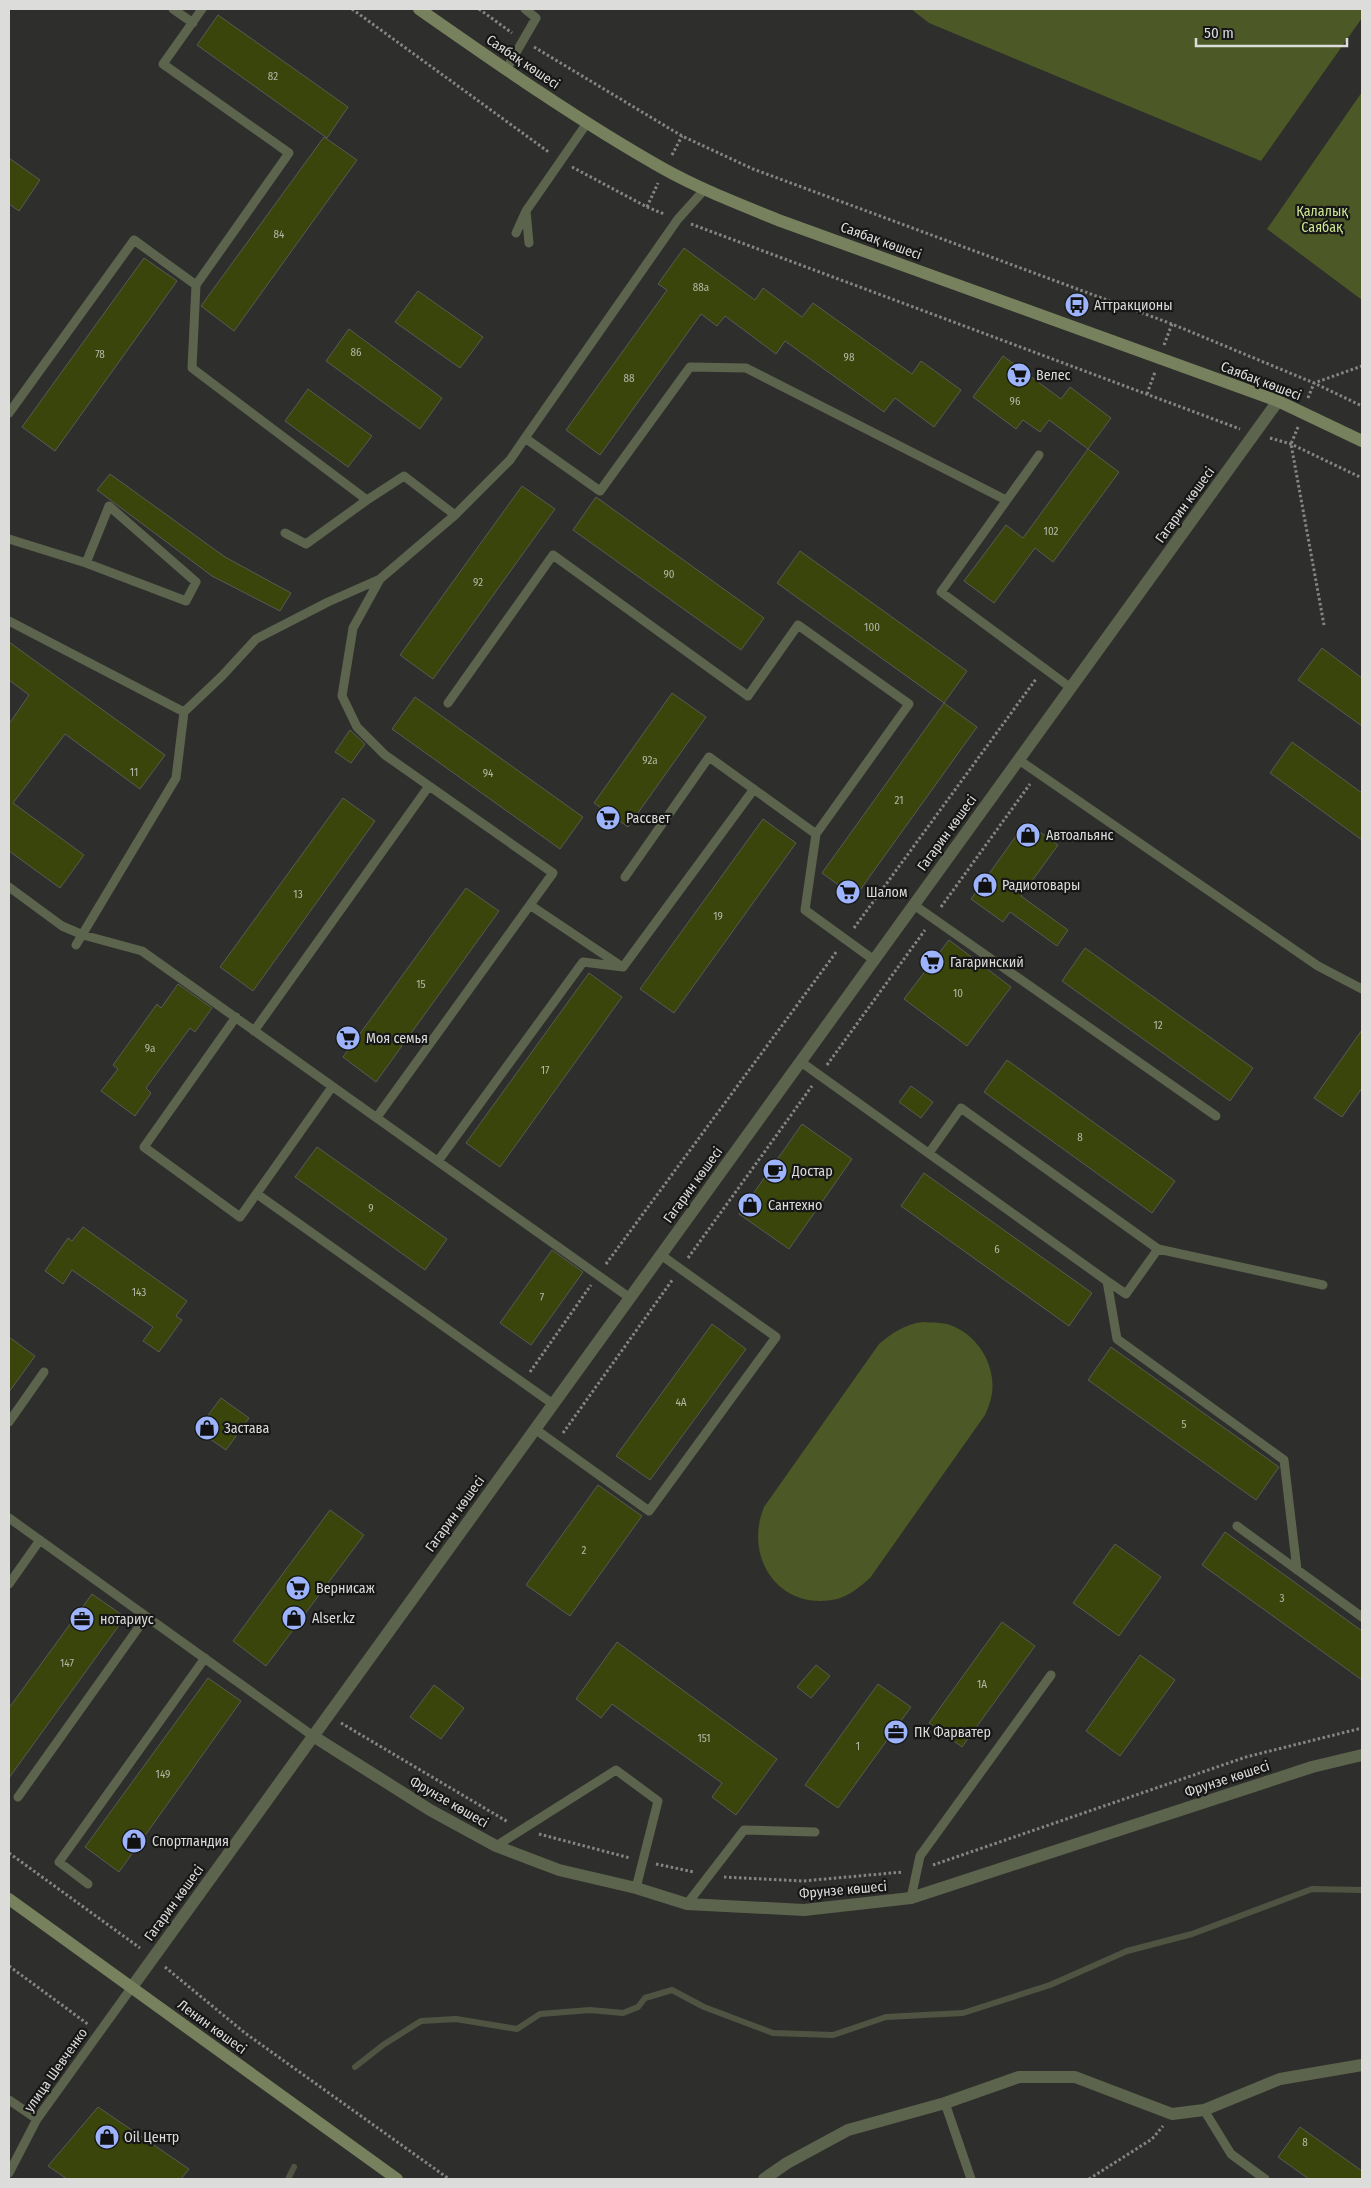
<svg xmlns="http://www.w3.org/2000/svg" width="1371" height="2188" viewBox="0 0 1371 2188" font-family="'Fira Sans Condensed',sans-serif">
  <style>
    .green { fill: #4c5826 }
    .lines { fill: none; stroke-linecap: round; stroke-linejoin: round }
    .stream { stroke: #4f5442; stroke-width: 6 }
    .building { fill: #39450a; stroke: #595a57 }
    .path { stroke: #858683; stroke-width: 3; stroke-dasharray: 2.5 2.5; stroke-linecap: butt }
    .lane { stroke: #5d644d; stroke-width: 9 }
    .street { stroke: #5d644d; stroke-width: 12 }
    .secondary { stroke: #77815d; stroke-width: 12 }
    .labels { text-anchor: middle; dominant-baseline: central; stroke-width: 4.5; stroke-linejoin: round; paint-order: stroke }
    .number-label { font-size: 11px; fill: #b3b7a7 }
    .street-label { font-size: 14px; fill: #dcdddb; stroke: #161716 }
    .park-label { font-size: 14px; fill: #d0e592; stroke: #161716 }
    .poi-label { font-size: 14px; fill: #dcdddb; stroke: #161716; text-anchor: start }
  </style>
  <rect width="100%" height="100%" fill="#2e2f2c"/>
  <path class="green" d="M 911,9 L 1362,9 L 1362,18 L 1261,161 L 929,23 Z
    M 1362,92 L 1362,300 L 1267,229 Z
    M 923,1322 C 931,1323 942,1322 950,1325 C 977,1334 996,1365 992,1393 C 991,1401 988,1408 985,1415 L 870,1578 C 861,1586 849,1596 837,1599 C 780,1612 743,1558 764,1507 L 879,1344 C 892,1333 905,1324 923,1322 Z"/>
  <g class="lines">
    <path class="stream" d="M 355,2067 L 383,2045 L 421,2021 L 456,2019 L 517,2029 L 540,2014 L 590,2010 L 623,2013 L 638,2007 L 645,1998 L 672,1990 L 704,2007 L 773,2033 L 833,2035 L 886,2017 L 963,2013 L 1050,1985 L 1127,1951 L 1192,1934 L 1312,1889 L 1362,1890
      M 288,2179 L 294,2167"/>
  </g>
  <path class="building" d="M 218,15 L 348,107 L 327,138 L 197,45 Z
    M 324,137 L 357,160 L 234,331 L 201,306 Z
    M 9,158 L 40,180 L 19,211 L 9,204 Z
    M 684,248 L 755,300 L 763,288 L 802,317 L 813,303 L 912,374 L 921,361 L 961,390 L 934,427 L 895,398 L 884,412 L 785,341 L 776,354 L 725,316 L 717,326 L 701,314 L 600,455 L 566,430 L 667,290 L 658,284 Z
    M 144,258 L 177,281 L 55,451 L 22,427 Z
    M 418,291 L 483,337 L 460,368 L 395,322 Z
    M 349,329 L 442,398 L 420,429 L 326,361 Z
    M 1003,356 L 1061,399 L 1070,387 L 1111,418 L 1088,449 L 1049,420 L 1040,432 L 1023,420 L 1016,429 L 973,397 Z
    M 308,389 L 372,436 L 348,467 L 285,421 Z
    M 1088,449 L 1119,472 L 1053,562 L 1035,548 L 994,603 L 964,581 L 1006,525 L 1023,538 Z
    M 110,474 L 225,557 L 291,593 L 280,611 L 212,576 L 97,490 Z
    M 522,486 L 555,509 L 433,679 L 400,655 Z
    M 596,497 L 764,618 L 741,650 L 573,530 Z
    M 800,551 L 967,671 L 944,703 L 777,583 Z
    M 9,642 L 165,755 L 140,789 L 65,734 L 13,803 L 84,855 L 60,888 L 9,851 L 9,724 L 29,695 L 9,680 Z
    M 1322,648 L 1362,678 L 1362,726 L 1298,680 Z
    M 672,693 L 706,717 L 628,827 L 594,803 Z
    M 415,697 L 583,817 L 560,849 L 392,729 Z
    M 944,703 L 977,727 L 855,897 L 822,873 Z
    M 350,730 L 365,744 L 351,763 L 335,752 Z
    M 1292,742 L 1362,793 L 1362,840 L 1270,773 Z
    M 343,798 L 375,821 L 253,991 L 220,967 Z
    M 763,819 L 796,843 L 674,1013 L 640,989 Z
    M 1026,822 L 1058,845 L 1021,896 L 1068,930 L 1057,946 L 1010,912 L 1003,922 L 971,899 Z
    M 466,888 L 499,911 L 376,1082 L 343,1057 Z
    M 949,940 L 1011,987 L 967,1046 L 904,999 Z
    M 1085,948 L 1253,1068 L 1230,1101 L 1062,981 Z
    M 589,973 L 622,997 L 500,1167 L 466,1143 Z
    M 178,984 L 212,1008 L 195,1032 L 190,1028 L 146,1088 L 151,1093 L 135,1116 L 101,1091 L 118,1069 L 113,1065 L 157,1004 L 161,1008 Z
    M 1362,1030 L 1362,1088 L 1342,1117 L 1314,1098 Z
    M 1007,1060 L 1175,1181 L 1152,1213 L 984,1092 Z
    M 911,1086 L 933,1102 L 921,1118 L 899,1102 Z
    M 802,1124 L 852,1159 L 789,1249 L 739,1214 Z
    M 317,1147 L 447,1239 L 425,1270 L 295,1177 Z
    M 924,1173 L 1092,1293 L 1069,1326 L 901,1206 Z
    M 83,1227 L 187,1301 L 176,1316 L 182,1320 L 159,1352 L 143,1341 L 153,1327 L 72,1270 L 63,1284 L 45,1271 L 68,1238 L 72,1241 Z
    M 552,1250 L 583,1272 L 531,1345 L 500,1323 Z
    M 712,1324 L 746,1349 L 650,1480 L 616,1456 Z
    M 9,1337 L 35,1356 L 9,1392 Z
    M 1111,1347 L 1279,1467 L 1256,1500 L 1088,1380 Z
    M 221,1398 L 249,1418 L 226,1450 L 197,1430 Z
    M 598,1485 L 642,1516 L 570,1616 L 526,1585 Z
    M 330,1510 L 364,1535 L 266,1666 L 233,1641 Z
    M 1225,1532 L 1362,1631 L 1362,1680 L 1202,1565 Z
    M 1115,1544 L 1161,1577 L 1119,1636 L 1073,1603 Z
    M 92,1594 L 125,1617 L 9,1778 L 9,1708 Z
    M 1002,1622 L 1035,1646 L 962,1747 L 929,1723 Z
    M 617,1642 L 777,1759 L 736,1815 L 712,1797 L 722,1783 L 612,1704 L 601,1718 L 576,1699 Z
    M 1140,1655 L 1175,1680 L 1120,1756 L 1086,1731 Z
    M 816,1665 L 830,1676 L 811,1698 L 797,1687 Z
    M 208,1678 L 241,1701 L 119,1872 L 85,1847 Z
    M 878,1684 L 911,1707 L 838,1808 L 805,1785 Z
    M 434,1685 L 464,1708 L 441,1739 L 410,1717 Z
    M 98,2107 L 189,2169 L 181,2179 L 67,2179 L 48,2166 Z
    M 1300,2127 L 1362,2171 L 1362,2179 L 1309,2179 L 1278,2157 Z"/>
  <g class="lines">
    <path class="path" d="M 352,9 L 550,153
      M 479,9 L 512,33
      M 534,47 L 682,136 L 753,169 L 1172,324 L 1314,383 L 1362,406
      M 672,155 L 682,136
      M 572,167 L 647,207 L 664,214
      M 647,207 L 658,183
      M 691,224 L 1240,429
      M 1164,345 L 1172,324
      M 1147,394 L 1155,372
      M 1308,398 L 1314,383 L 1362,366
      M 1298,427 L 1291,444 L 1324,625
      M 1270,438 L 1291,444 L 1362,478
      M 941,907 L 1030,784
      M 854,928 L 1036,679
      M 827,1065 L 925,930
      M 688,1258 L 812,1086
      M 606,1264 L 837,951
      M 530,1372 L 591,1285
      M 563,1433 L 673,1279
      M 341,1723 L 508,1822
      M 539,1834 L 630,1858
      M 9,1853 L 140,1948
      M 656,1864 L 694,1872
      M 933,1865 L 1246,1757 L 1362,1728
      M 724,1877 L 803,1881 L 903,1872
      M 9,1966 L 89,2025
      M 165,1967 L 245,2033 L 449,2179
      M 1089,2179 L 1152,2139 L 1163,2126"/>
    <path class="lane" d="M 173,9 L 193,23
      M 202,9 L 163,64 L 289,153 L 196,285 L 192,368 L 367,500
      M 506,70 L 536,18 L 525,9
      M 705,189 L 678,219 L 525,438 L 600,491 L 690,367 L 746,368 L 1006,500
      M 526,211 L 529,243
      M 516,233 L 526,211 L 587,123
      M 9,413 L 134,240 L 196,285
      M 1039,455 L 941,592 L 1071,688
      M 285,533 L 306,544 L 367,500 L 404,476 L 455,515 L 510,460 L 525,438
      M 9,539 L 86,563 L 186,601 L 196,582 L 109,506 L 86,563
      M 9,621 L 184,712 L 176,778 L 76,945
      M 448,703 L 553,555 L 748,696 L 798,625 L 909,704 L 816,834 L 709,757 L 625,877
      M 184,712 L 222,676 L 256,639 L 328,602 L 380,579
      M 1019,760 L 1318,966 L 1362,989
      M 816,834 L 805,910 L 874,960
      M 9,887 L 62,926 L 83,935 L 142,951 L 630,1298
      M 530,905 L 621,966
      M 914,905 L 1216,1116
      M 236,1017 L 144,1147 L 240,1217 L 332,1087
      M 254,1031 L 429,786
      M 801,1062 L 1107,1281 L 1117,1339 L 1284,1460 L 1297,1570
      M 377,1117 L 553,873 L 385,755 L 357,727 L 342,696 L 353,628 L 380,579 L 455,515
      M 929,1153 L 961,1108 L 1158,1249 L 1323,1285
      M 438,1161 L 583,962 L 623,967 L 754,789
      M 257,1194 L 553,1404
      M 1107,1281 L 1126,1294 L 1158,1249
      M 9,1422 L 44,1372
      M 535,1429 L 649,1511 L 776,1337 L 661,1255
      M 9,1518 L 313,1736
      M 1237,1526 L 1362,1617
      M 9,1584 L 40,1540
      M 18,1797 L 146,1617
      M 496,1846 L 616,1770 L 658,1801 L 636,1888
      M 88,1884 L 59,1862 L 205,1658
      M 911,1898 L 920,1856 L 1051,1675
      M 687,1904 L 744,1830 L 815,1832
      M 9,2100 L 37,2119
      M 945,2103 L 971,2179
      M 1204,2110 L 1231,2154 L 1265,2179
      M 9,2173 L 37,2119 L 132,1987"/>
    <path class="street" d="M 313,1736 L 430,1810 L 496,1846 L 559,1870 L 636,1888 L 687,1904 L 804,1910 L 911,1898 L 1312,1767 L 1362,1755
      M 132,1987 L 1278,401
      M 764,2179 L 787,2163 L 848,2130 L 945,2103 L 1019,2077 L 1075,2077 L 1172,2114 L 1204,2110 L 1280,2079 L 1362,2065"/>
    <path class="secondary" d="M 419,9 C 499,65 579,121 664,169 C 700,189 739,204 778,220 L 1278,401 L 1362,441
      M 9,1899 L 397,2179"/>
  </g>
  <defs>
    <symbol id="bus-disc" viewBox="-11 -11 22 22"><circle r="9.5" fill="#9db4fd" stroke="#161716"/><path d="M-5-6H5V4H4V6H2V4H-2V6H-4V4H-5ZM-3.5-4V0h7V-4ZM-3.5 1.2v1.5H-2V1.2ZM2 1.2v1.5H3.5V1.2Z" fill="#111"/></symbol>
    <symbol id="supermarket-disc" viewBox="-11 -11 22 22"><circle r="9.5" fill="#9db4fd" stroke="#161716"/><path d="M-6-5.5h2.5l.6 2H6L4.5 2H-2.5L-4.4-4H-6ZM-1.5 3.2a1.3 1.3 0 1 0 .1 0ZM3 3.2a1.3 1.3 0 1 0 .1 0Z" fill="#111"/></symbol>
    <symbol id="shop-disc" viewBox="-11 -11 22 22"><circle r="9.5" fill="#9db4fd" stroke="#161716"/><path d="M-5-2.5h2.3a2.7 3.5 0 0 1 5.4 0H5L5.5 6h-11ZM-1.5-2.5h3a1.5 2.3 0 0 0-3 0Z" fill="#111"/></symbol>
    <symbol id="cafe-disc" viewBox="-11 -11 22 22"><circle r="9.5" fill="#9db4fd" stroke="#161716"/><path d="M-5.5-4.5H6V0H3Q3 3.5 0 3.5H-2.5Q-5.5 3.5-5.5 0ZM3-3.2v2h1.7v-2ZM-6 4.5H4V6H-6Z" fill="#111"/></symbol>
    <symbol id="office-disc" viewBox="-11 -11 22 22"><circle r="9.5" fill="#9db4fd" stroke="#161716"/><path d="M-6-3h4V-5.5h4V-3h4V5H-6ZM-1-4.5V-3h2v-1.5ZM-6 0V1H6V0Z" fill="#111"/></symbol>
  </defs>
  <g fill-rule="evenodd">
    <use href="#bus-disc" x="1063" y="291" width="28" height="28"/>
    <use href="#supermarket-disc" x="1005" y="361" width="28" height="28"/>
    <use href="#supermarket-disc" x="594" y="804" width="28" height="28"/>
    <use href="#shop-disc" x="1014" y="821" width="28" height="28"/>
    <use href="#shop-disc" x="971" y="871" width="28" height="28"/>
    <use href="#supermarket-disc" x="834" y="878" width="28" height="28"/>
    <use href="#supermarket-disc" x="918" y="948" width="28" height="28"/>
    <use href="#supermarket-disc" x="334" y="1024" width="28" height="28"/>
    <use href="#cafe-disc" x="761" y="1157" width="28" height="28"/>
    <use href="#shop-disc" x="736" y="1191" width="28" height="28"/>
    <use href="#shop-disc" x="193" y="1414" width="28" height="28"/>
    <use href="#supermarket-disc" x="284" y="1574" width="28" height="28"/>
    <use href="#shop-disc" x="280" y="1604" width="28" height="28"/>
    <use href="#office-disc" x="68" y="1605" width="28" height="28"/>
    <use href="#office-disc" x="882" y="1718" width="28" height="28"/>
    <use href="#shop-disc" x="120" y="1827" width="28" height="28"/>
    <use href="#shop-disc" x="93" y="2123" width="28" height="28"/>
  </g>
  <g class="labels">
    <g class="number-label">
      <text x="273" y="76">82</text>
      <text x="279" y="234">84</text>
      <text x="701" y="287">88а</text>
      <text x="356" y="352">86</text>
      <text x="100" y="354">78</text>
      <text x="849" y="357">98</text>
      <text x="629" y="378">88</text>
      <text x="1015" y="401">96</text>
      <text x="1051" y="531">102</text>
      <text x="669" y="574">90</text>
      <text x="478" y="582">92</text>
      <text x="872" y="627">100</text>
      <text x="650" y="760">92а</text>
      <text x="134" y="772">11</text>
      <text x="488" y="773">94</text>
      <text x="899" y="800">21</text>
      <text x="298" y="894">13</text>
      <text x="718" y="916">19</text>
      <text x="421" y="984">15</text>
      <text x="958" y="993">10</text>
      <text x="1158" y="1025">12</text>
      <text x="150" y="1048">9а</text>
      <text x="545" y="1070">17</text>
      <text x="1080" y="1137">8</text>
      <text x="371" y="1208">9</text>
      <text x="997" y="1249">6</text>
      <text x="139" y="1292">143</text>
      <text x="542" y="1297">7</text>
      <text x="681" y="1402">4А</text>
      <text x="1184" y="1424">5</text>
      <text x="584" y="1550">2</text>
      <text x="1282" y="1598">3</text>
      <text x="67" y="1663">147</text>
      <text x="982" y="1684">1А</text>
      <text x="704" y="1738">151</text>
      <text x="858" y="1746">1</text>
      <text x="163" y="1774">149</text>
      <text x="1305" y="2142">8</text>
    </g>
    <g class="street-label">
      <text transform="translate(523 62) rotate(34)">Саябақ көшесі</text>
      <text transform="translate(881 241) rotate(20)">Саябақ көшесі</text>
      <text transform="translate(1261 381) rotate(21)">Саябақ көшесі</text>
      <text transform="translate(1185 505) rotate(-54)">Гагарин көшесі</text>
      <text transform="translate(947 833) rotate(-54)">Гагарин көшесі</text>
      <text transform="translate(693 1185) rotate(-54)">Гагарин көшесі</text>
      <text transform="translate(455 1514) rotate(-54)">Гагарин көшесі</text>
      <text transform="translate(1227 1779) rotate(-18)">Фрунзе көшесі</text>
      <text transform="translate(449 1802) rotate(30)">Фрунзе көшесі</text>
      <text transform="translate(843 1890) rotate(-5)">Фрунзе көшесі</text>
      <text transform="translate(174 1903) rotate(-54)">Гагарин көшесі</text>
      <text transform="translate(212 2027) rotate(36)">Ленин көшесі</text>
      <text transform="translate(56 2070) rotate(-55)">улица Шевченко</text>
    </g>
    <g class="park-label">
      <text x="1322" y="211">Қалалық<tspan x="1322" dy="16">Саябақ</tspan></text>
    </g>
    <g class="poi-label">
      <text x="1094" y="305">Аттракционы</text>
      <text x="1036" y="375">Велес</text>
      <text x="626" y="818">Рассвет</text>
      <text x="1046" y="835">Автоальянс</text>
      <text x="1002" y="885">Радиотовары</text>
      <text x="866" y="892">Шалом</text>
      <text x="950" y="962">Гагаринский</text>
      <text x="366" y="1038">Моя семья</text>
      <text x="792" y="1171">Достар</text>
      <text x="768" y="1205">Сантехно</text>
      <text x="224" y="1428">Застава</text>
      <text x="316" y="1588">Вернисаж</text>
      <text x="312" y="1618">Alser.kz</text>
      <text x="100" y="1619">нотариус</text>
      <text x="914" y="1732">ПК Фарватер</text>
      <text x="152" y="1841">Спортландия</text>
      <text x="124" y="2137">Oil Центр</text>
    </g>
  </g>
  <rect width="1371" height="2188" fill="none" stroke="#dcdddb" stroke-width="20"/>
  <path d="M1196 38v8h151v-8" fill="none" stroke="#dcdddb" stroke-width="2.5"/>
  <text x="1204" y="38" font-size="15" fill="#dcdddb" stroke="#161716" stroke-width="4" paint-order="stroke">50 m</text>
</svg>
